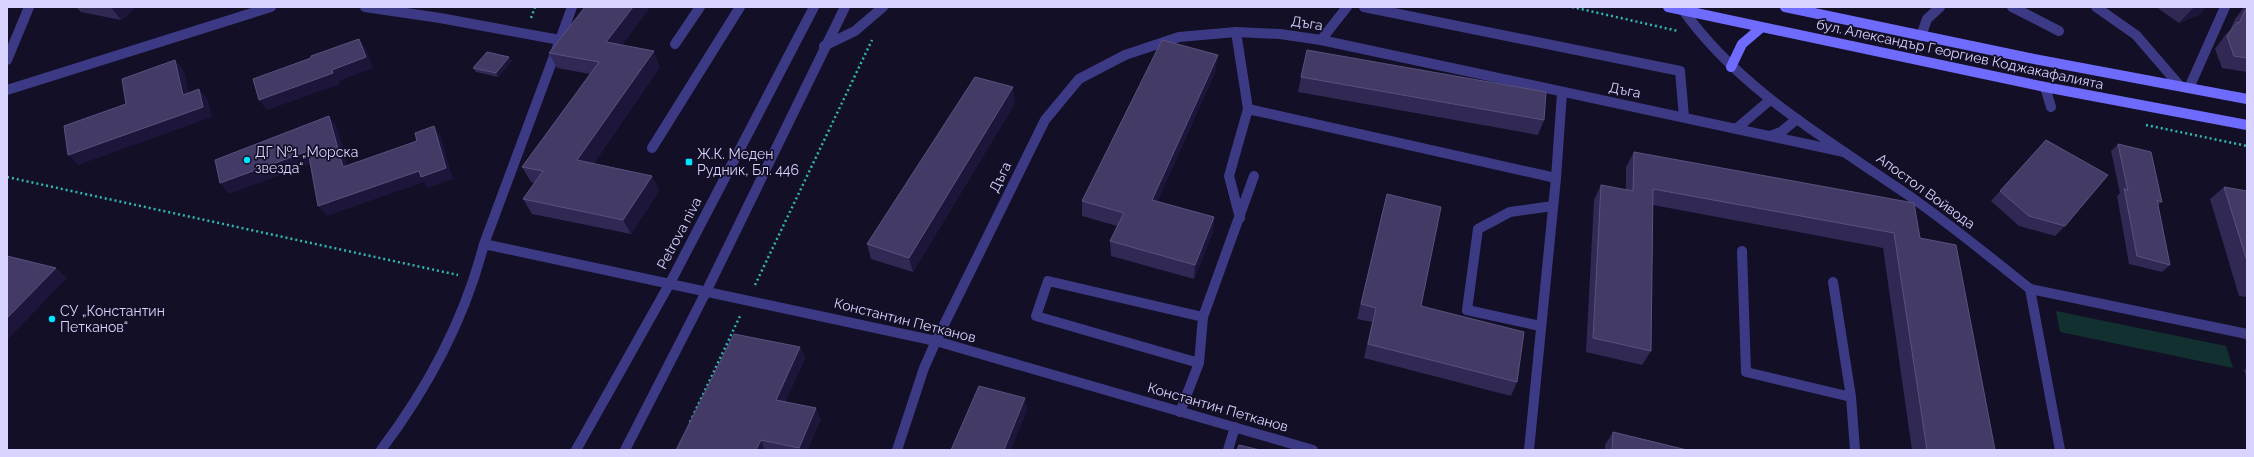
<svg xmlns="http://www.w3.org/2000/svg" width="2254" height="457" viewBox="0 0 2254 457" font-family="Raleway,sans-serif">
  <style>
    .green { fill: #12302f }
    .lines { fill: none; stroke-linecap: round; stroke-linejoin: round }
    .path { stroke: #2fb8b0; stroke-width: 2.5; stroke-dasharray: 2 3; stroke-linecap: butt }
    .service { stroke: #3d3a85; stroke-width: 10 }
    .pedestrian { stroke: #3d3a85; stroke-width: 10 }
    .minor { stroke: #3d3a85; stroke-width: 10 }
    .tertiary { stroke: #3d3a85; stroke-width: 10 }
    .secondary { stroke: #6f6bff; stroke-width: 10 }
    .wall { fill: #312854 }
    .shaded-wall { fill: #1d163a }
    .building { fill: #433a66; stroke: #5a527e }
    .poi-dot { fill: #00e5ff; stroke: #130f26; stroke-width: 1.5 }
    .labels { text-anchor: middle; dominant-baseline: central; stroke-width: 3.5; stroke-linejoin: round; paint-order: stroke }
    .street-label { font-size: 14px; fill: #d9d4ff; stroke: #130f26 }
    .poi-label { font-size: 14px; fill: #d9d4ff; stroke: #130f26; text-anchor: start }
  </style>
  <rect width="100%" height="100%" fill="#130f26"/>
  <path class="green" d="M 2056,311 L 2226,346 L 2233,368 L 2060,332 Z"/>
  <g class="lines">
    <path class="path" d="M 1572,7 L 1678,31
      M 531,18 L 535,7
      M 2146,125 L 2247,146
      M 7,177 L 458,275
      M 755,285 L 872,40
      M 690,422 L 740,316"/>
    <path class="service" d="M 1364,7 L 1680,71 L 1684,117
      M 2012,7 L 2059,31
      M 2096,7 L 2136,35 L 2180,86
      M 1236,32 L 1248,109 L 1556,178
      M 1921,36 L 1927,19 L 1940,7
      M 560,40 L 572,7
      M 1321,40 L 1347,7
      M 675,44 L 700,7
      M 824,46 L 855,31 L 883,7
      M 2045,87 L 2051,107
      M 2189,88 L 2225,7
      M 652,148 L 740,7
      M 1240,218 L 1229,176 L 1248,109
      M 1742,251 L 1746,372 L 1851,397
      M 1833,282 L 1851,397 L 1855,450
      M 1540,326 L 1467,310 L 1478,229 L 1510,212 L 1553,206
      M 1199,363 L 1036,316 L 1048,281 L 1203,317
      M 1180,412 L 1199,363 L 1203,317 L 1254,176"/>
    <path class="pedestrian" d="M 1228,450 L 1235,427"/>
    <path class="minor" d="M 365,7 L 440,18 L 560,40 L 484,244 C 465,318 427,389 381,450
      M 7,60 L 29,7
      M 7,90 L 271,7
      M 1736,129 L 1770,100
      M 1770,136 L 1781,132 L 1797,119
      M 484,244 L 936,341 L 1313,450
      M 2030,289 L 2247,334
      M 897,450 L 924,368 L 936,341 L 1045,120 L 1079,79 L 1125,55 L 1179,37 L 1236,32 L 1280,34 L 1321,40 L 1844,152
      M 1529,450 L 1556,178 L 1562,93"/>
    <path class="tertiary" d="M 1683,7 L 1683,10 C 1740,90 1828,140 1908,195 C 1950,224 1990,257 2030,289 L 2060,450
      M 576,450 L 670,283 L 814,7
      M 625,450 L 707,290 L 845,7"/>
    <path class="secondary" d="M 1668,7 L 2045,87 L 2247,125
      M 1785,7 L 2029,58 L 2247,99
      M 1731,67 L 1742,44 L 1762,27"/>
  </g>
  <path class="wall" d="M 76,7 L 136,7 L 121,20 L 81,12 Z
    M 650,7 L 622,45 L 660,67 L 593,164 L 652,176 L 659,191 L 631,234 L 532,214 L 523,199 L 535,183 L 531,182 L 522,167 L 590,74 L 557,68 L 549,53 Z
    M 2156,7 L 2206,7 L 2199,15 L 2179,23 Z
    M 2244,7 L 2247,7 L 2247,72 L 2222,68 L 2215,49 L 2226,34 L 2230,30 L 2235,19 Z
    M 512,61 L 498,77 L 476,72 L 473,68 Z
    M 1216,70 L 1157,202 L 1214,217 L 1213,232 L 1194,279 L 1111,256 L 1110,241 L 1117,226 L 1082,216 L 1082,201 Z
    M 1301,77 L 1544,120 L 1538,135 L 1298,92 Z
    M 1015,103 L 913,272 L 871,259 L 867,244 Z
    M 2046,140 L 2065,226 L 2055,236 L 2019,226 L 1991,201 Z
    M 2118,144 L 2162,202 L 2158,205 L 2170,265 L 2162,272 L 2129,264 L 2117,196 L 2120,193 L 2111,151 Z
    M 1634,152 L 1920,238 L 1995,450 L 1912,450 L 1883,248 L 1653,205 L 1651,351 L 1642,365 L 1586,352 L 1594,200 L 1601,185 L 1626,190 L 1626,167 Z
    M 2224,187 L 2247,191 L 2247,297 L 2239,296 L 2210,199 Z
    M 1383,209 L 1421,306 L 1517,382 L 1511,396 L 1364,358 L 1372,322 L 1357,319 Z
    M 800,347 L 805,358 L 785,402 L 821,419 L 807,450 L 676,450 Z
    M 2247,368 L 2247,380 L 2244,370 Z
    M 1613,432 L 1687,450 L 1605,450 L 1605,445 Z"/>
  <path class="shaded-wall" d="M 111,7 L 136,7 L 121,20 Z
    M 633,7 L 650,7 L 613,58 L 606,42 Z
    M 2196,7 L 2206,7 L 2199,15 L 2179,23 L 2193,8 Z
    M 359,39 L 366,49 L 373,68 L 339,81 L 340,84 L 267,110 L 259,100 Z
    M 654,51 L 660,67 L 585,175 L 577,160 Z
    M 1218,55 L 1216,70 L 1151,215 L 1152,200 Z
    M 509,57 L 512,61 L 498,77 L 496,73 Z
    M 175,60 L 184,71 L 192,105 L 183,95 Z
    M 1013,87 L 1015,103 L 913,272 L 909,258 Z
    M 199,89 L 208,100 L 212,117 L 78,165 L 68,155 Z
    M 329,116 L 337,127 L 351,177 L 343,167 Z
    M 434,126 L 441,137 L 453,179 L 428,188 L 424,182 L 327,216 L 318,206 L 419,171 Z
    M 308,151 L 316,162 L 229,194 L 220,183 Z
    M 652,176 L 659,191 L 631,234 L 623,220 Z
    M 1214,217 L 1213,232 L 1194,279 L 1195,265 Z
    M 56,268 L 67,278 L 7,340 L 7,318 Z
    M 800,347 L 805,358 L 781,411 L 776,400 Z
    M 1025,398 L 1027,411 L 1011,450 L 1004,450 Z
    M 816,408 L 821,419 L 807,450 L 800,450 L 799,448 Z
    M 761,440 L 765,450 L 756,450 Z"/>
  <path class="building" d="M 585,7 L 633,7 L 606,42 L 654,51 L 577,160 L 652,176 L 623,220 L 523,199 L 543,171 L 522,167 L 599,62 L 549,53 Z
    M 2247,7 L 2247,58 L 2234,56 L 2227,36 L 2237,22 L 2239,23 Z
    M 359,39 L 366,57 L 332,70 L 333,73 L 259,100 L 253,79 L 311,58 L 311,56 Z
    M 1162,40 L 1218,55 L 1152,200 L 1214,217 L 1195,265 L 1110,241 L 1124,213 L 1082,201 Z
    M 1307,50 L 1546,92 L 1544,120 L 1301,77 Z
    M 487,52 L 509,57 L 496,73 L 473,68 Z
    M 175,60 L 183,95 L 199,89 L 203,107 L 68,155 L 64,126 L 126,104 L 122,79 Z
    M 975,77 L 1013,87 L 909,258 L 867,244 Z
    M 329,116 L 343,167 L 417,141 L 415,133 L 434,126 L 446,168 L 421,177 L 419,171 L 318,206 L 308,151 L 220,183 L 215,160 Z
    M 2046,140 L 2108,175 L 2065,226 L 2029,216 L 2000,191 Z
    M 2118,144 L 2151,152 L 2162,202 L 2157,200 L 2170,265 L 2137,256 L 2124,188 L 2128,191 Z
    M 1634,152 L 1914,203 L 1920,238 L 1956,245 L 1995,450 L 1927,450 L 1894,233 L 1653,189 L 1651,351 L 1593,338 L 1601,185 L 1633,191 Z
    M 2224,187 L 2247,191 L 2247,261 Z
    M 1387,194 L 1441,207 L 1421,306 L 1524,332 L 1517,382 L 1368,344 L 1376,308 L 1361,304 Z
    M 7,256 L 56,268 L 7,318 Z
    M 734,334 L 800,347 L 776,400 L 816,408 L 799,448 L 761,440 L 756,450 L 676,450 Z
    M 979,386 L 1025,398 L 1004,450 L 951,450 Z
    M 1613,432 L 1687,450 L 1612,450 Z
    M 1239,445 L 1260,450 L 1237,450 Z"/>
  <g class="poi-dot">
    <circle cx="247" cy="160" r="4"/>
    <rect x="685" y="158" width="8" height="8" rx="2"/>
    <circle cx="52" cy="319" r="4"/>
  </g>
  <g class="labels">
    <g class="street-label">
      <text transform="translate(1307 23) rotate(9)">Дъга</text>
      <text transform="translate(1960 54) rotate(12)">бул. Александър Георгиев Коджакафалията</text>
      <text transform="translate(1625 90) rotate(11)">Дъга</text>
      <text transform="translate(1000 177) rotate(-64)">Дъга</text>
      <text transform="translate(1926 191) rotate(36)">Апостол Войвода</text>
      <text transform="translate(679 233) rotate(-62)">Petrova niva</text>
      <text transform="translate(905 320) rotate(14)">Константин Петканов</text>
      <text transform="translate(1218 407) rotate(16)">Константин Петканов</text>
    </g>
    <g class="poi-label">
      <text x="255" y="152">ДГ №1 „Морска<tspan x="255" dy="16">звезда“</tspan></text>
      <text x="697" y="154">Ж.К. Меден<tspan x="697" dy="16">Рудник, Бл. 446</tspan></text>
      <text x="60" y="311">СУ „Константин<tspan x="60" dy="16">Петканов“</tspan></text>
    </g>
  </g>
  <rect width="2254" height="457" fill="none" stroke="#d9d4ff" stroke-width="16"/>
</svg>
